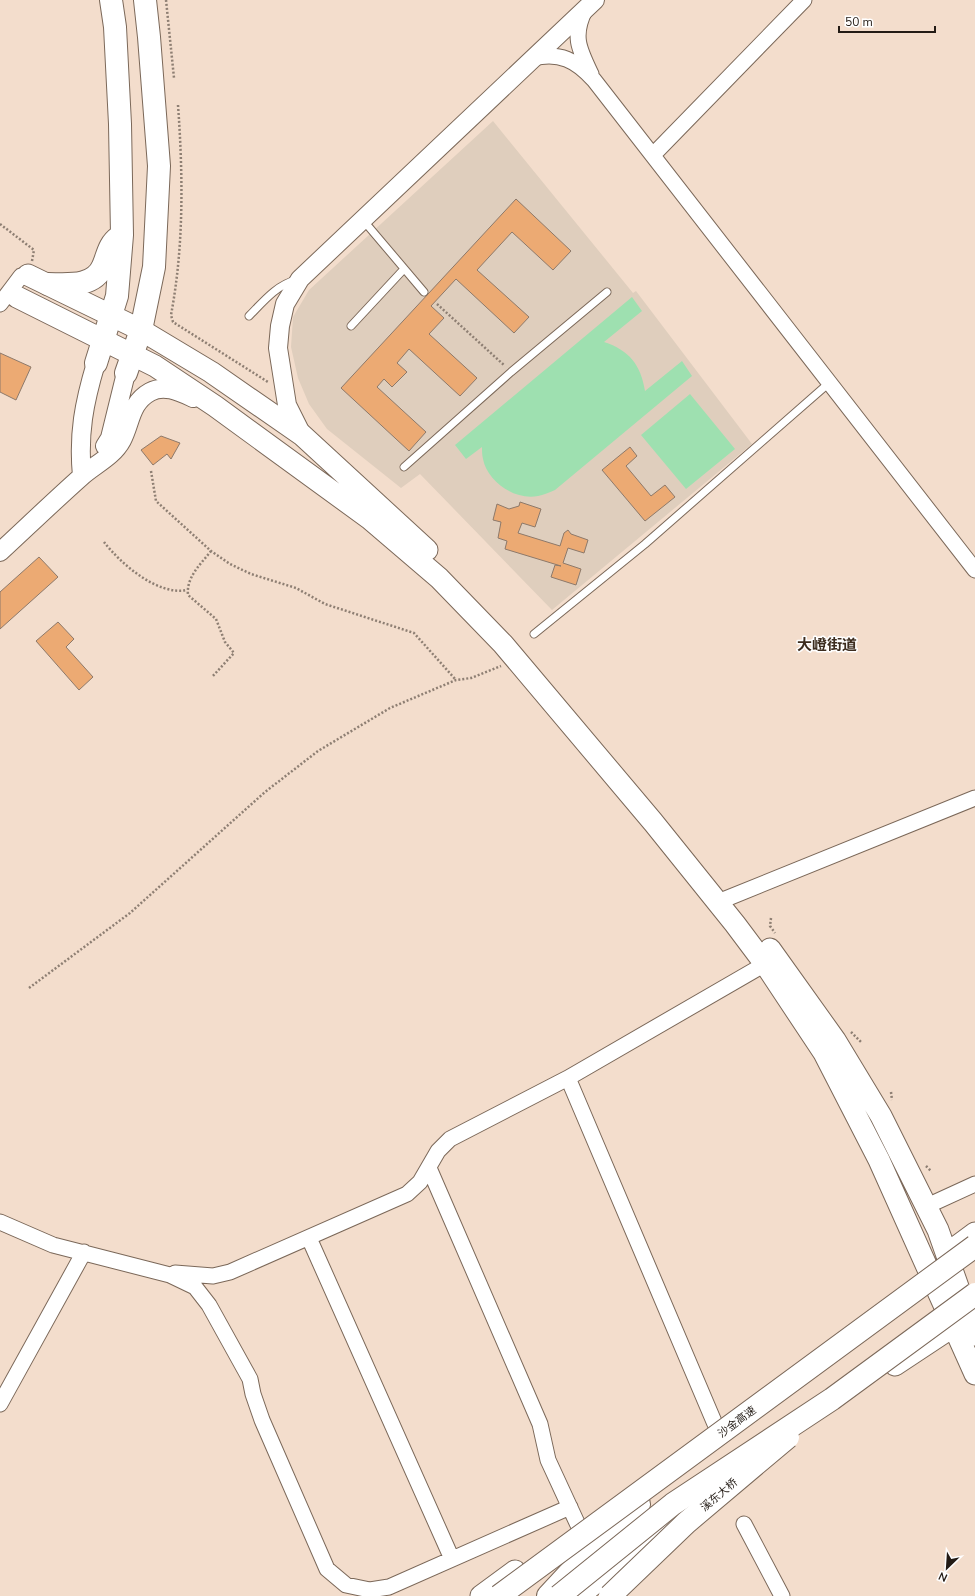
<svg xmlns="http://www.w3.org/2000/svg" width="975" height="1596" viewBox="0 0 975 1596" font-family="'Nunito Sans','Noto Sans SC',sans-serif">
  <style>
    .education { fill: #dfcebd }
    .green { fill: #9ee0b0 }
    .building { fill: #ecaa73; stroke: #8d796a }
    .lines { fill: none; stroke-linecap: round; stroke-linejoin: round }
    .service-casing { stroke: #7b6859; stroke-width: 9 }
    .minor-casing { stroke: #7b6859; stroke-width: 17 }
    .tertiary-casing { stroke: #7b6859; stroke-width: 20 }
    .secondary-casing { stroke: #7b6859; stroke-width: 23 }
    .primary-casing { stroke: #7b6859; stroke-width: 24 }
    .path { stroke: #8e7f73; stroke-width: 2.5; stroke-dasharray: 2 2; stroke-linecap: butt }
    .service { stroke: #fff; stroke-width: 7 }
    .minor { stroke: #fff; stroke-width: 15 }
    .tertiary { stroke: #fff; stroke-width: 18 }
    .secondary { stroke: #fff; stroke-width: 21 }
    .primary { stroke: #fff; stroke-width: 22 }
    .primary-bridge-casing { stroke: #7b6859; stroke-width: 24; stroke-linecap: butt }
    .motorway-bridge-casing { stroke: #7b6859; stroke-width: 24; stroke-linecap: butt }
    .primary-bridge { stroke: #fff; stroke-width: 22 }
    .motorway-bridge { stroke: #fff; stroke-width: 22 }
    .labels { text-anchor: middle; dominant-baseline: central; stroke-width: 3; stroke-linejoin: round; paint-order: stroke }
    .street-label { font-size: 11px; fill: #231b15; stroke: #fff }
    .district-label { font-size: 15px; font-weight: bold; fill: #3c2c1e; stroke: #fff }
  </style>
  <rect width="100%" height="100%" fill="#f3ddcc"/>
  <path class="education" d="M 493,121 L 633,293 L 636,291 L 752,444 L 552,610 L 420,474 L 401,488 L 327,429 L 309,404 L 298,378 L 291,347 L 293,317 L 309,290 Z"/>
  <path class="green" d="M 632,297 L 642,311 L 604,342 C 629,350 641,365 645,391 L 682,361 L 692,376 L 555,490 C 550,492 543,495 538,496 C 515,501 487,481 483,459 C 482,455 482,451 482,447 L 466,459 L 455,445 Z
    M 690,394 L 735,449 L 686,489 L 641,435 Z"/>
  <path class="building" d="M 516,199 L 571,251 L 553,270 L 512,232 L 477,270 L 529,317 L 514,333 L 456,279 L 431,306 L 444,318 L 429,334 L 477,378 L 460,396 L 409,349 L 397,363 L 407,372 L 392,387 L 384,379 L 377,387 L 426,432 L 409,451 L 341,388 Z
    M 0,353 L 31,367 L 16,400 L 0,392 Z
    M 161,436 L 180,443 L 171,459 L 167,454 L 153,465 L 141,450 Z
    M 630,447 L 637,456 L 626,466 L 651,496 L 665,485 L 675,497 L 645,521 L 602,470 Z
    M 520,502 L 541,509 L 535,527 L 522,523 L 518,533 L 560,546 L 564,533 L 568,530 L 571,534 L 588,540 L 584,553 L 568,548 L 563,563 L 581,569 L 576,585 L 551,577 L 555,565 L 561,566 L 505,549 L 507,541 L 498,538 L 501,522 L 493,520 L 497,504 L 509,509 L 519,506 Z
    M 39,557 L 58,577 L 0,629 L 0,592 Z
    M 58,622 L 74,639 L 66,647 L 93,677 L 79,690 L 36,641 Z"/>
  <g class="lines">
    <defs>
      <path id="service" d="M 363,220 L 424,292
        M 249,316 C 262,303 276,285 296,280
        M 351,326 L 404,269
        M 404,467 L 511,372 L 607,292
        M 534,634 L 645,544 L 829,383"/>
      <path id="minor" d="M 585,10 C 572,36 579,49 591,74
        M 533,58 C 560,52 576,60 594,80 L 975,570
        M 653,155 L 804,0
        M 17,297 L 13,294 L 12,288 L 21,276 L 28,275
        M 0,304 L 12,288
        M 718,902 L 975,798
        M 429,1168 L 540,1424 L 548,1460 L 578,1525
        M 927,1206 L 975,1184
        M 0,1222 L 53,1245 L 170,1275 L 195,1287 L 209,1305 L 250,1379 L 253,1394 L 262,1420 L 327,1569 L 346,1585 L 370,1590 L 389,1587 L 570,1507
        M 309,1238 L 452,1559
        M 175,1273 L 213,1276 L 230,1272 L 407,1194 L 420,1182 L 438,1151 L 450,1139 L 568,1078
        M 0,1404 L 84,1252
        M 715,1424 L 568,1078 L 765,964
        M 744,1524 L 782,1596"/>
      <path id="tertiary" d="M 302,435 L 287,405 L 278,348 L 280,326 L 285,304 L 300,279 L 595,0
        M 105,446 L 110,438 L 126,373
        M 88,468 L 82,476 C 78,434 84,403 96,363
        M 0,552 C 27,527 54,501 81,477 C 94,465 113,457 122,440 C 131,423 130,403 150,392 C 164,384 180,392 193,398"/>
      <path id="secondary" d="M 28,275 L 141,330 L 211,372 L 302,435 L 427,550
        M 17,297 L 155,366 L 215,406 L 370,519 L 439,578 L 503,644 L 653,822 L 735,924 L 765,964 L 824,1053 L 879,1160 L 975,1374
        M 770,949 L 835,1040 L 881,1116 L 938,1230 L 975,1335
        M 948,1253 L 975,1233
        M 895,1365 L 966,1318
        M 481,1596 L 515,1571
        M 579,1596 L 698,1500"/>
      <path id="primary" d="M 48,284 C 66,284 94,288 103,266 C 108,255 108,245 119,237
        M 96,363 L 117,296 L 122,235 L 120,124 L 115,27 L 111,0
        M 126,373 L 141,330 L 154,267 L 159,166 L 149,37 L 145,0
        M 548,1596 L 613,1526 L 639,1504"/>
    </defs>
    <use href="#service" class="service-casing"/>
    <use href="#minor" class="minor-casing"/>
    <use href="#tertiary" class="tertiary-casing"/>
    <use href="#secondary" class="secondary-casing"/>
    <use href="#primary" class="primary-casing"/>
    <path class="path" d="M 166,0 L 174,78
      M 178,105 C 183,175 184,246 171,315 L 173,322 L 268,382
      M 0,224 L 34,250 L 32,261
      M 437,304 L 505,366
      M 151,471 L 156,501 L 211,551 L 230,564 L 251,574 L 296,588 L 325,604 L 414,633 L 456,680
      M 104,542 C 121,564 158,596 187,590
      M 211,551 C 201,564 186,577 188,595 L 216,619 L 225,642 L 234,653 L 212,677
      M 771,918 L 770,926 L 775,933
      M 29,988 L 130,913 L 265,792 L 318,751 L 390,708 L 456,680 L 471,678 L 501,666
      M 851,1032 L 862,1043
      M 891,1092 L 892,1100
      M 926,1166 L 931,1171"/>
    <use href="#service" class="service"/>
    <use href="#minor" class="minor"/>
    <use href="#tertiary" class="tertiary"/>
    <use href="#secondary" class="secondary"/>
    <use href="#primary" class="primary"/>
    <defs>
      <path id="primary-bridge" d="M 610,1596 L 686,1523 L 788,1437"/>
      <path id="motorway-bridge" d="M 499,1596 L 975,1246
        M 559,1596 L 673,1504 L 832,1399 L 975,1294"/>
    </defs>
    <use href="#primary-bridge" class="primary-bridge-casing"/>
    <use href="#motorway-bridge" class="motorway-bridge-casing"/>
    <use href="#primary-bridge" class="primary-bridge"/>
    <use href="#motorway-bridge" class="motorway-bridge"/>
  </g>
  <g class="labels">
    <g class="street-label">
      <text transform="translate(737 1422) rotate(-37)">沙金高速</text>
      <text transform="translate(719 1495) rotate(-40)">溪东大桥</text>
    </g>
    <g class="district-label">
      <text x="827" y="645">大嶝街道</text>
    </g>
  </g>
  <g transform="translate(947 1568) rotate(205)" stroke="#ffffff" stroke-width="3" paint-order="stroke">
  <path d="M0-3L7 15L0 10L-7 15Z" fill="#231b15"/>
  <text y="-6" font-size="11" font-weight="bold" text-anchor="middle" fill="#231b15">N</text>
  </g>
  <path d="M839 26v6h96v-6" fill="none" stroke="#231b15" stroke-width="2"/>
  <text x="845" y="26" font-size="12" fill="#231b15" stroke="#ffffff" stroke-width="3" paint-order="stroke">50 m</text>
</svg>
